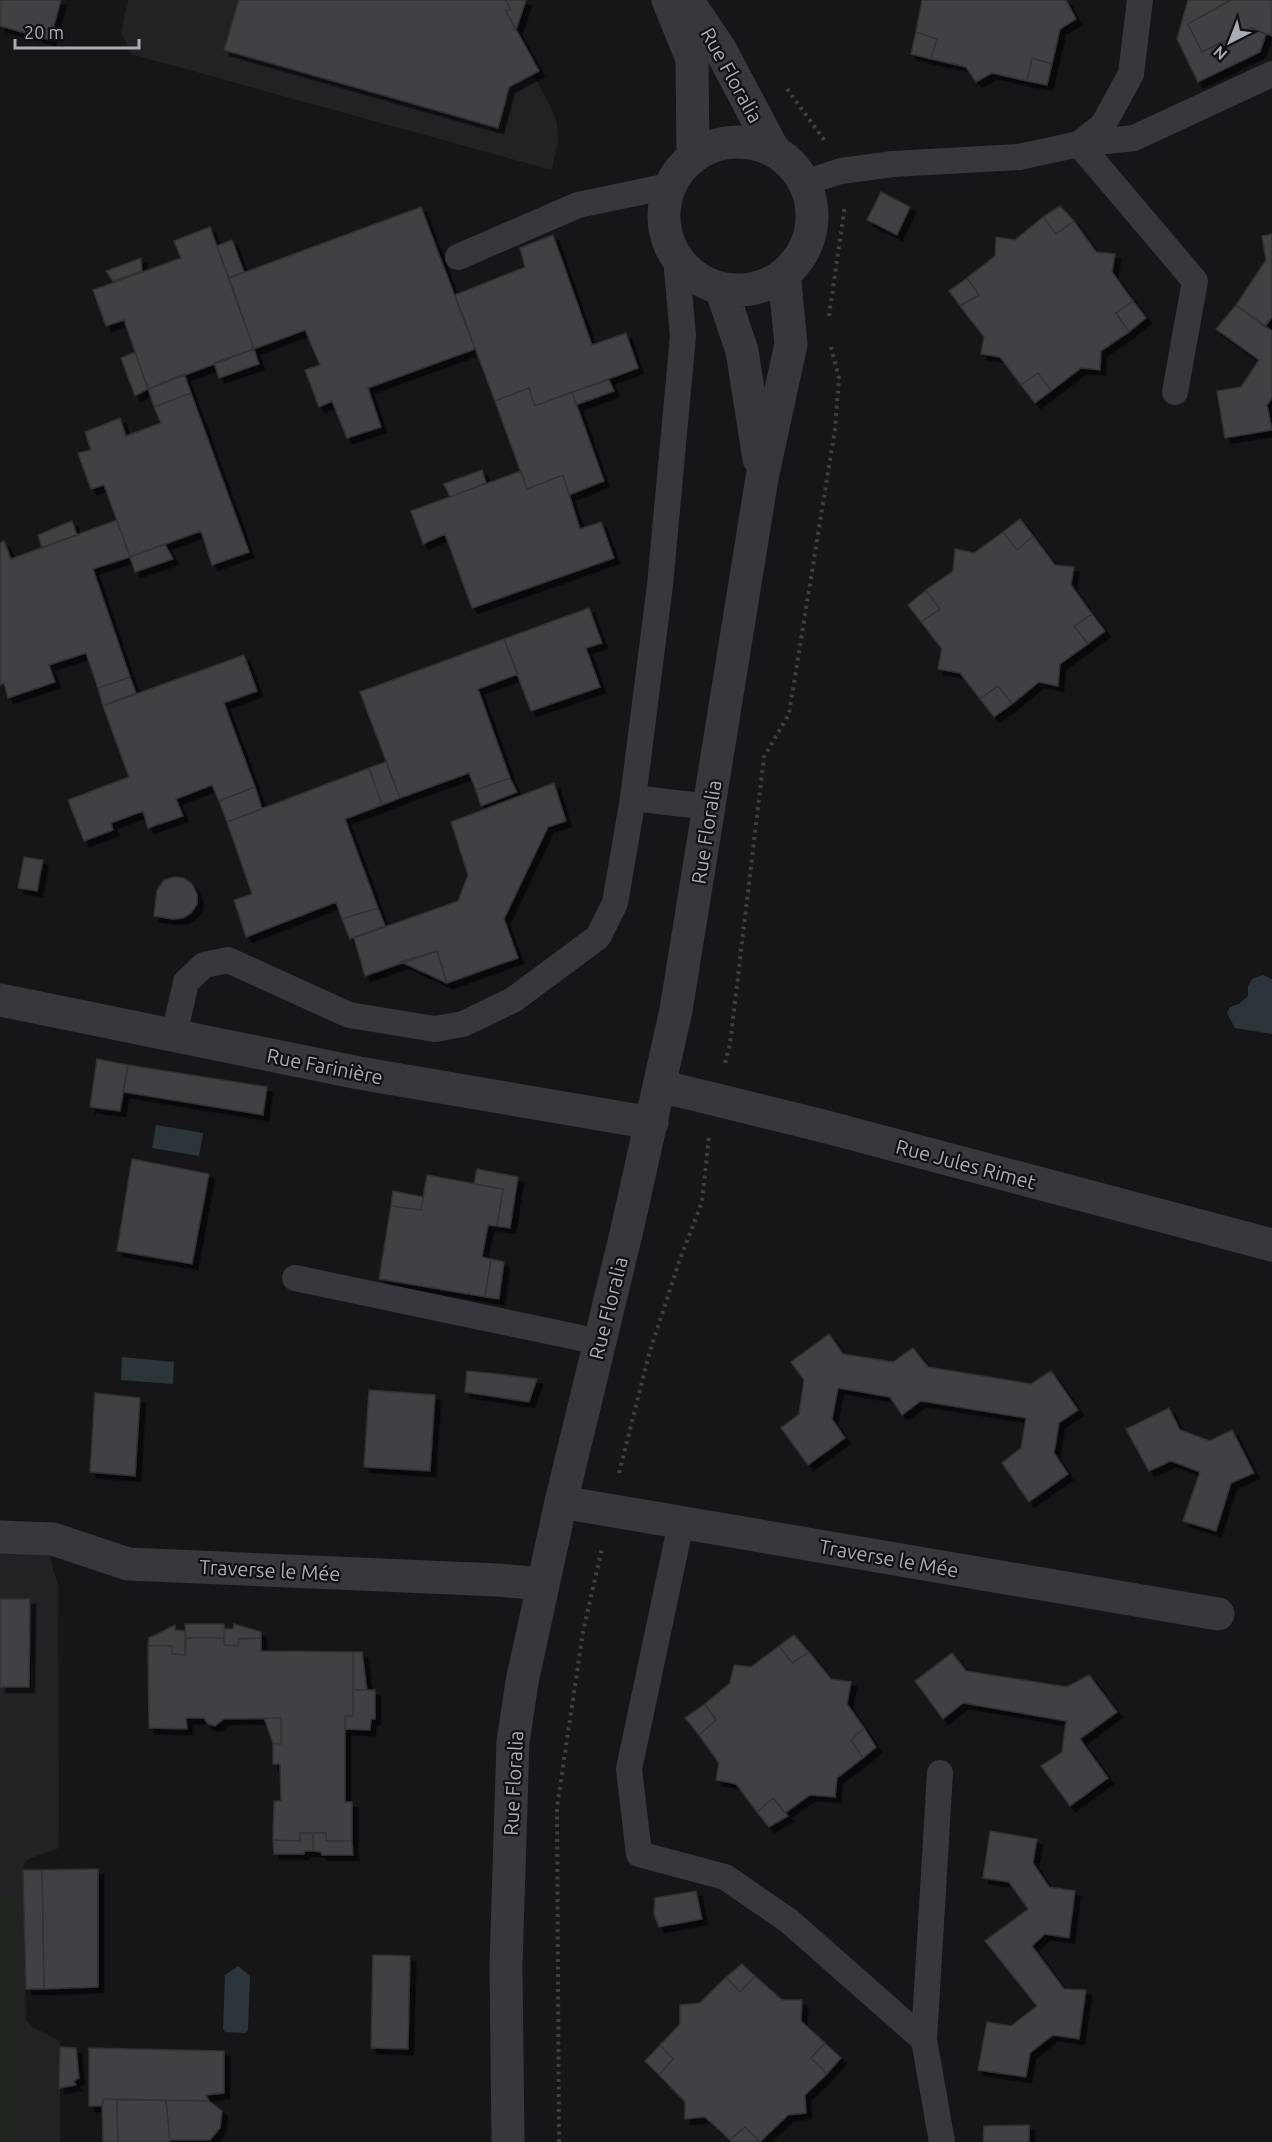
<svg xmlns="http://www.w3.org/2000/svg" width="1272" height="2142" viewBox="0 0 1272 2142" font-family="Ubuntu,sans-serif">
  <style>
    .built { fill: #222225 }
    .green { fill: #1e261f }
    .water { fill: #2c353c }
    .building { fill: #404145; stroke: #303034; stroke-width: 1.5; filter: url(#shadow) }
    .lines { fill: none; stroke-linecap: round; stroke-linejoin: round }
    .path { stroke: #3d3f44; stroke-width: 4; stroke-dasharray: 3 4.5; stroke-linecap: butt }
    .lane { stroke: #37383d; stroke-width: 26 }
    .street { stroke: #37383d; stroke-width: 33 }
    .labels { text-anchor: middle; dominant-baseline: central; stroke-width: 4.5; stroke-linejoin: round; paint-order: stroke }
    .street-label { font-size: 20px; fill: #a8adb8; stroke: #111113 }
  </style>
  <defs>
    <filter id="shadow"><feDropShadow dx="5.5" dy="5.5" stdDeviation="0" flood-color="#0009"/></filter>
  </defs>
  <rect width="100%" height="100%" fill="#161618"/>
  <path class="built" d="M 128,0 L 526,0 L 516,30 L 533,74 L 550,106 L 557,123 L 558,141 L 552,170 L 131,54 L 121,31 Z
    M 0,1552 L 49,1555 L 58,1585 L 59,1848 L 28,1859 L 24,1864 L 23,1870 L 26,2020 L 33,2027 L 60,2041 L 60,2142 L 0,2142 Z"/>
  <path class="green" d="M 0,1895 L 18,1895 L 16,2142 L 0,2142 Z"/>
  <path class="water" d="M 1263,975 L 1272,979 L 1272,1034 L 1235,1028 L 1227,1013 L 1230,1007 L 1239,1004 L 1248,996 L 1248,986 L 1252,979 Z
    M 156,1125 L 203,1133 L 199,1156 L 152,1148 Z
    M 122,1357 L 174,1362 L 173,1384 L 121,1380 Z
    M 238,1966 L 250,1976 L 248,2030 L 246,2033 L 225,2032 L 223,2029 L 225,1975 Z"/>
  <path class="building" d="M 0,0 L 61,0 L 50,40 L 0,26 Z
    M 239,0 L 506,0 L 510,9 L 506,11 L 539,71 L 509,87 L 498,128 L 224,50 Z
    M 506,0 L 526,0 L 516,30 L 506,11 L 510,9 Z
    M 922,0 L 1066,0 L 1076,19 L 1060,29 L 1052,64 L 1032,58 L 1027,81 L 992,73 L 976,82 L 966,67 L 931,59 L 937,39 L 916,32 Z
    M 1188,0 L 1231,0 L 1188,24 L 1202,52 L 1251,28 L 1266,34 L 1260,52 L 1198,82 L 1177,39 Z
    M 1231,0 L 1272,0 L 1272,36 L 1251,28 L 1202,52 L 1188,24 Z
    M 916,32 L 937,39 L 931,59 L 911,54 Z
    M 1032,58 L 1052,64 L 1047,85 L 1027,81 Z
    M 881,192 L 910,207 L 897,235 L 867,220 Z
    M 1060,206 L 1074,221 L 1056,234 L 1043,217 Z
    M 421,207 L 475,349 L 368,388 L 381,427 L 347,438 L 332,401 L 319,407 L 305,370 L 320,365 L 305,330 L 254,349 L 229,278 Z
    M 1043,217 L 1056,234 L 1074,221 L 1096,252 L 1115,254 L 1112,272 L 1133,301 L 1116,313 L 1129,332 L 1101,351 L 1100,370 L 1081,368 L 1051,391 L 1038,373 L 1021,385 L 1000,357 L 981,354 L 984,337 L 960,306 L 979,295 L 967,278 L 995,256 L 996,237 L 1015,240 Z
    M 210,227 L 254,349 L 148,389 L 124,320 L 106,326 L 93,290 L 181,258 L 174,241 Z
    M 1272,234 L 1272,317 L 1265,327 L 1236,305 L 1266,260 L 1262,236 Z
    M 553,235 L 592,345 L 626,333 L 638,368 L 535,406 L 529,388 L 495,401 L 455,295 L 525,267 L 520,248 Z
    M 232,240 L 244,272 L 229,278 L 217,246 Z
    M 141,258 L 142,271 L 113,281 L 106,271 Z
    M 967,278 L 979,295 L 960,306 L 949,291 Z
    M 1133,301 L 1146,318 L 1129,332 L 1116,313 Z
    M 1236,305 L 1272,331 L 1272,398 L 1267,405 L 1272,430 L 1225,438 L 1217,391 L 1241,387 L 1259,360 L 1216,329 Z
    M 254,349 L 259,364 L 219,378 L 214,363 Z
    M 135,352 L 148,389 L 135,396 L 121,358 Z
    M 1038,373 L 1051,391 L 1035,403 L 1021,385 Z
    M 184,374 L 191,393 L 154,407 L 148,389 Z
    M 609,380 L 614,391 L 576,405 L 572,392 Z
    M 529,388 L 535,406 L 572,392 L 604,481 L 569,495 L 563,475 L 527,489 L 495,401 Z
    M 191,393 L 249,552 L 212,565 L 201,531 L 130,557 L 104,485 L 91,489 L 78,453 L 91,450 L 85,432 L 120,418 L 126,436 L 161,423 L 154,407 Z
    M 482,470 L 486,483 L 450,497 L 444,484 Z
    M 521,471 L 527,489 L 563,475 L 580,529 L 601,522 L 614,558 L 472,608 L 445,534 L 423,544 L 411,511 Z
    M 1020,519 L 1033,536 L 1017,550 L 1003,532 Z
    M 117,520 L 130,557 L 93,569 L 130,677 L 98,688 L 86,653 L 49,665 L 55,682 L 8,698 L 4,683 L 0,685 L 0,543 L 4,541 L 11,559 Z
    M 72,521 L 77,535 L 42,548 L 38,535 Z
    M 1003,532 L 1017,550 L 1033,536 L 1055,565 L 1074,567 L 1071,585 L 1092,614 L 1074,626 L 1088,644 L 1060,664 L 1058,686 L 1039,682 L 1012,704 L 998,686 L 980,699 L 960,673 L 938,669 L 942,649 L 921,622 L 940,609 L 926,590 L 953,571 L 955,549 L 974,553 Z
    M 165,544 L 173,559 L 135,572 L 130,557 Z
    M 926,590 L 940,609 L 921,622 L 908,605 Z
    M 589,608 L 602,643 L 586,648 L 600,687 L 531,711 L 504,639 Z
    M 1092,614 L 1105,631 L 1088,644 L 1074,626 Z
    M 504,639 L 518,674 L 478,689 L 510,778 L 476,790 L 469,773 L 400,798 L 360,692 Z
    M 244,655 L 257,691 L 224,703 L 255,787 L 219,801 L 212,785 L 176,799 L 183,816 L 148,828 L 143,811 L 111,823 L 113,830 L 84,841 L 68,800 L 129,777 L 103,706 Z
    M 130,677 L 136,693 L 103,706 L 98,688 Z
    M 998,686 L 1012,704 L 994,717 L 980,699 Z
    M 386,762 L 400,798 L 382,805 L 369,768 Z
    M 369,768 L 382,805 L 345,819 L 378,908 L 342,919 L 336,902 L 246,937 L 234,900 L 252,894 L 227,822 Z
    M 510,778 L 517,792 L 481,806 L 476,790 Z
    M 554,783 L 566,821 L 548,827 L 504,919 L 518,958 L 447,983 L 437,951 L 365,976 L 354,938 L 458,901 L 468,875 L 451,822 Z
    M 255,787 L 262,809 L 227,822 L 219,801 Z
    M 24,857 L 43,860 L 37,891 L 18,888 Z
    M 174,877 L 184,878 L 192,884 L 197,894 L 197,904 L 191,913 L 183,918 L 173,919 L 154,916 L 157,890 L 164,880 Z
    M 378,908 L 385,926 L 350,939 L 342,919 Z
    M 437,951 L 447,983 L 401,962 Z
    M 97,1059 L 128,1065 L 120,1111 L 90,1107 Z
    M 128,1065 L 267,1087 L 263,1115 L 123,1092 Z
    M 132,1159 L 209,1174 L 192,1264 L 117,1251 Z
    M 477,1169 L 518,1177 L 510,1228 L 497,1226 L 503,1189 L 474,1184 Z
    M 427,1175 L 503,1189 L 497,1226 L 488,1225 L 482,1257 L 491,1259 L 485,1297 L 379,1279 L 391,1206 L 421,1210 Z
    M 393,1191 L 423,1197 L 421,1210 L 391,1206 Z
    M 491,1259 L 504,1262 L 499,1299 L 485,1297 Z
    M 829,1334 L 843,1354 L 893,1362 L 913,1348 L 928,1367 L 1031,1384 L 1051,1371 L 1078,1410 L 1059,1423 L 1054,1453 L 1068,1474 L 1029,1502 L 1002,1463 L 1021,1448 L 1026,1418 L 921,1401 L 902,1415 L 890,1397 L 838,1388 L 832,1419 L 845,1438 L 808,1465 L 781,1428 L 799,1414 L 804,1380 L 791,1362 Z
    M 467,1371 L 498,1374 L 537,1379 L 529,1402 L 465,1392 Z
    M 369,1390 L 435,1395 L 430,1471 L 364,1467 Z
    M 95,1393 L 140,1398 L 135,1476 L 90,1472 Z
    M 1169,1408 L 1180,1430 L 1210,1441 L 1232,1430 L 1254,1473 L 1231,1483 L 1216,1531 L 1183,1521 L 1200,1472 L 1171,1461 L 1149,1471 L 1126,1429 Z
    M 0,1599 L 30,1599 L 29,1687 L 0,1687 Z
    M 185,1624 L 224,1624 L 224,1638 L 186,1638 Z
    M 234,1624 L 261,1632 L 261,1638 L 239,1639 L 238,1646 L 224,1645 L 224,1629 L 233,1629 Z
    M 175,1625 L 175,1630 L 185,1631 L 185,1655 L 172,1654 L 172,1646 L 148,1646 L 149,1638 Z
    M 794,1635 L 809,1652 L 792,1663 L 779,1646 Z
    M 186,1638 L 224,1638 L 224,1645 L 238,1646 L 239,1639 L 261,1638 L 261,1651 L 353,1652 L 353,1716 L 345,1716 L 345,1802 L 352,1802 L 352,1841 L 326,1841 L 326,1833 L 300,1833 L 300,1841 L 273,1840 L 274,1801 L 281,1801 L 280,1764 L 273,1764 L 273,1743 L 281,1744 L 281,1718 L 224,1719 L 215,1726 L 208,1724 L 204,1718 L 186,1718 L 187,1729 L 149,1728 L 148,1646 L 172,1646 L 172,1654 L 185,1655 Z
    M 779,1646 L 792,1663 L 809,1652 L 831,1679 L 851,1682 L 847,1704 L 864,1728 L 851,1740 L 863,1758 L 837,1778 L 835,1797 L 810,1795 L 785,1813 L 773,1798 L 757,1812 L 736,1784 L 716,1780 L 719,1763 L 699,1735 L 716,1720 L 705,1704 L 730,1683 L 734,1665 L 751,1667 Z
    M 353,1652 L 362,1652 L 367,1690 L 353,1690 Z
    M 952,1653 L 966,1671 L 1067,1687 L 1089,1675 L 1117,1712 L 1080,1739 L 1108,1778 L 1070,1806 L 1041,1766 L 1062,1752 L 1066,1721 L 963,1703 L 943,1719 L 915,1681 Z
    M 353,1690 L 375,1690 L 375,1719 L 371,1719 L 370,1730 L 345,1729 L 345,1716 L 353,1716 Z
    M 705,1704 L 716,1720 L 699,1735 L 685,1718 Z
    M 264,1718 L 281,1718 L 281,1744 L 273,1743 Z
    M 864,1728 L 876,1747 L 863,1758 L 851,1740 Z
    M 773,1798 L 788,1816 L 769,1827 L 757,1812 Z
    M 990,1831 L 1037,1839 L 1033,1863 L 1049,1887 L 1075,1891 L 1069,1938 L 1045,1934 L 1032,1946 L 1064,1989 L 1086,1990 L 1079,2039 L 1053,2035 L 1030,2053 L 1026,2077 L 978,2070 L 987,2022 L 1011,2026 L 1037,2006 L 985,1941 L 1028,1909 L 1009,1882 L 983,1878 Z
    M 300,1833 L 313,1833 L 313,1851 L 304,1851 L 304,1854 L 274,1854 L 273,1840 L 300,1841 Z
    M 313,1833 L 326,1833 L 326,1841 L 352,1841 L 353,1855 L 322,1855 L 321,1852 L 313,1851 Z
    M 98,1869 L 98,1987 L 44,1989 L 42,1870 Z
    M 23,1870 L 42,1870 L 44,1989 L 26,1989 Z
    M 696,1891 L 702,1919 L 659,1927 L 654,1914 L 655,1898 Z
    M 373,1955 L 410,1956 L 408,2049 L 371,2048 Z
    M 742,1964 L 755,1976 L 740,1992 L 726,1977 Z
    M 755,1976 L 782,2000 L 802,2000 L 801,2021 L 825,2043 L 811,2058 L 827,2074 L 805,2095 L 806,2113 L 788,2115 L 760,2142 L 745,2127 L 730,2140 L 705,2117 L 685,2119 L 685,2102 L 659,2075 L 673,2059 L 660,2045 L 680,2024 L 680,2005 L 700,2003 L 726,1977 L 740,1992 Z
    M 825,2043 L 841,2058 L 827,2074 L 811,2058 Z
    M 660,2045 L 673,2059 L 659,2075 L 645,2061 Z
    M 60,2047 L 76,2048 L 79,2078 L 74,2081 L 76,2085 L 59,2088 Z
    M 89,2048 L 224,2051 L 224,2093 L 206,2095 L 209,2101 L 104,2099 L 102,2106 L 89,2106 Z
    M 104,2099 L 117,2100 L 118,2142 L 103,2142 L 102,2106 Z
    M 117,2100 L 166,2100 L 170,2142 L 118,2142 Z
    M 166,2100 L 209,2101 L 222,2111 L 220,2128 L 210,2140 L 170,2140 Z
    M 1029,2125 L 1029,2142 L 983,2142 L 984,2126 Z
    M 745,2127 L 760,2142 L 732,2142 L 730,2140 Z"/>
  <g class="lines">
    <path class="path" d="M 787,89 L 825,141
      M 829,316 L 845,205
      M 725,1063 L 730,1044 L 764,757 L 789,714 L 835,429 L 839,378 L 831,347
      M 619,1473 L 649,1354 L 679,1262 L 702,1202 L 709,1136
      M 559,2142 L 557,1807 L 583,1632 L 602,1548"/>
    <path class="lane" d="M 1079,144 L 1195,281 L 1175,392
      M 1079,144 L 1134,138 L 1272,74
      M 804,183 L 841,171 L 893,164 L 1019,157 L 1079,144 L 1103,125 L 1131,74 L 1140,0
      M 458,257 L 578,205 L 669,186
      M 633,798 L 710,807
      M 174,1035 L 186,982 L 204,965 L 228,960 L 349,1015 L 435,1029 L 463,1024 L 513,1000 L 598,937 L 615,903 L 633,798 L 660,585 L 683,336 L 676,258
      M 295,1278 L 600,1342
      M 681,1523 L 629,1769 L 639,1854 L 725,1877 L 789,1921 L 924,2040
      M 940,1773 L 924,2040 L 942,2142"/>
    <path class="street" d="M 668,0 L 692,59 L 693,155
      M 687,0 L 720,49 L 774,151
      M664 216a74 74 0 1 1 148 0a74 74 0 1 1-148 0Z
      M 721,288 L 742,351 L 759,459
      M 0,1000 L 359,1073 L 652,1123
      M 660,1086 L 819,1125 L 1272,1245
      M 561,1502 L 1218,1614
      M 0,1537 L 53,1539 L 128,1564 L 498,1580 L 543,1584
      M 508,2142 L 506,1965 L 513,1742 L 522,1682 L 561,1502 L 626,1234 L 676,1010 L 762,478 L 791,344 L 784,274"/>
  </g>
  <g class="labels">
    <g class="street-label">
      <text transform="translate(732 75) rotate(61)">Rue Floralia</text>
      <text transform="translate(706 832) rotate(-81)">Rue Floralia</text>
      <text transform="translate(325 1066) rotate(11)">Rue Farinière</text>
      <text transform="translate(966 1164) rotate(15)">Rue Jules Rimet</text>
      <text transform="translate(608 1308) rotate(-76)">Rue Floralia</text>
      <text transform="translate(889 1558) rotate(10)">Traverse le Mée</text>
      <text transform="translate(270 1570) rotate(3)">Traverse le Mée</text>
      <text transform="translate(513 1783) rotate(-87)">Rue Floralia</text>
    </g>
  </g>
  <g transform="translate(1230 42) rotate(222)" stroke="#111113" stroke-width="4.5" paint-order="stroke">
  <path d="M0-4.5L10 22L0 15L-10 22Z" fill="#a8adb8"/>
  <text y="-9" font-size="16" font-weight="bold" text-anchor="middle" fill="#a8adb8">N</text>
  </g>
  <path d="M15 39v9h124v-9" fill="none" stroke="#a8adb8" stroke-width="3"/>
  <text x="24" y="39" font-size="18" fill="#a8adb8" stroke="#111113" stroke-width="4.5" paint-order="stroke">20 m</text>
</svg>
